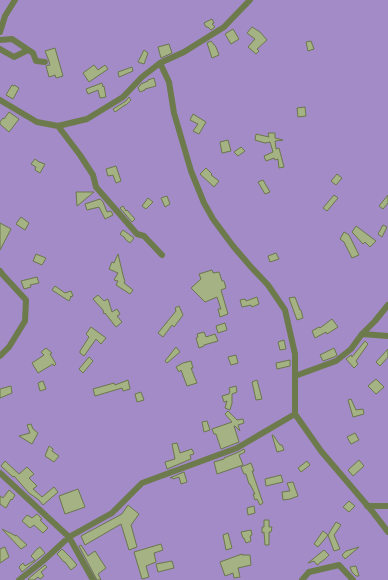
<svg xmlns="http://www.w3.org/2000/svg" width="388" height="580" viewBox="0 0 388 580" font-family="'Work Sans',sans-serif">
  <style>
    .green { fill: #a28bc7 }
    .building { fill: #a4b284; stroke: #6b774c }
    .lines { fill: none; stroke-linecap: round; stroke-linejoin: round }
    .minor { stroke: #6d7a4c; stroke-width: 6 }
  </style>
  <rect width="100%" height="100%" fill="#becc9e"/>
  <path class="green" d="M 0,0 L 388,0 L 388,580 L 0,580 Z"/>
  <path class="building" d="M 212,19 L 214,23 L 212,24 L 215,27 L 211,30 L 208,27 L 206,27 L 204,23 Z
    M 252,27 L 260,32 L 267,40 L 257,49 L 259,51 L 256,54 L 248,47 L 255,39 L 247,33 Z
    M 233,29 L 239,39 L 231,44 L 225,34 Z
    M 211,41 L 216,47 L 219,55 L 212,58 L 207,43 Z
    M 311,41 L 314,49 L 308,51 L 306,42 Z
    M 169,44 L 172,53 L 161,58 L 158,47 Z
    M 55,48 L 63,76 L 56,78 L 55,75 L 49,77 L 46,66 L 50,65 L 49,61 L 45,51 Z
    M 144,50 L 148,53 L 144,64 L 138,62 Z
    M 94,65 L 98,70 L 105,65 L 108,69 L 89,82 L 83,73 Z
    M 132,67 L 133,71 L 119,77 L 118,72 Z
    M 154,78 L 156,86 L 145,89 L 145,90 L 140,92 L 138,88 L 141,84 L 148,81 L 148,80 Z
    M 102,83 L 103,87 L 104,86 L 106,97 L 100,98 L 98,90 L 88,94 L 86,89 Z
    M 12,85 L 14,86 L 14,85 L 19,88 L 13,99 L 6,95 Z
    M 129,97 L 131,100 L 126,105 L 125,105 L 115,112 L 113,109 L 126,101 Z
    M 305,107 L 306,116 L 298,117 L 297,108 Z
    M 9,112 L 19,119 L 9,132 L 0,124 L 0,122 L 3,118 L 4,119 Z
    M 193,114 L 206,122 L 199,134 L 193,131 L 198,124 L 190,120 Z
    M 268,133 L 275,133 L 275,138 L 283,140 L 275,141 L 276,149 L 279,148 L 284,167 L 279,168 L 278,159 L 275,160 L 274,158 L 266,161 L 264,156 L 273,152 L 270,142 L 265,143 L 255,140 L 256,134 L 269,137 Z
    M 228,140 L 231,151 L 222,153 L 220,142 Z
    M 241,147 L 245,151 L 238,156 L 234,152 Z
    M 35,159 L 39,162 L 45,164 L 40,173 L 35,170 L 36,167 L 31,164 Z
    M 116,166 L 121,181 L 116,183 L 113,175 L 108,176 L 106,169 Z
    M 206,168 L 212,174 L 211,175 L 219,181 L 214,187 L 200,174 Z
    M 337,174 L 342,178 L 336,185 L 331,181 Z
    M 263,180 L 270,192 L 265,194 L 258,182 Z
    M 76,192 L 94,192 L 77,206 Z
    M 334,195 L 338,198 L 327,211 L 323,208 Z
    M 388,195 L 388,203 L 383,209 L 379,206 Z
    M 167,196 L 170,204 L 165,207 L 161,198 Z
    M 148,198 L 153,202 L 146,209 L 142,206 Z
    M 100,199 L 103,202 L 107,212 L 111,211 L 113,215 L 105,219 L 99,207 L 87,210 L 85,204 Z
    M 123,206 L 126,211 L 127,210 L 135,219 L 132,222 L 120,208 Z
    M 21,217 L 29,223 L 25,230 L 16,224 Z
    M 0,223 L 11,229 L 0,250 Z
    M 383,225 L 387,227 L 382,237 L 378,234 Z
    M 356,226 L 376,241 L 370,247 L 365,242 L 363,244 L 352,232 Z
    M 123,230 L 134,238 L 130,243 L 125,239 L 125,238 L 120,234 Z
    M 344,232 L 349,235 L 359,255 L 352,258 L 344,242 L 340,239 Z
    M 276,253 L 279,259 L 270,262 L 268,256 Z
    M 36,254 L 46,258 L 42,265 L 33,261 Z
    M 118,254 L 124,279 L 125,280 L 124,283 L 133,290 L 130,294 L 116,285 L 118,281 L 114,280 L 118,273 L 109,269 L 112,262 L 114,263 Z
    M 212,270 L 213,273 L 219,272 L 222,281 L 224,281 L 226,288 L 221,290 L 228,314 L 220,317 L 218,309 L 221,309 L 217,297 L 205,302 L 191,288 L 201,279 L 199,274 Z
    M 37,277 L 39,283 L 30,285 L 31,287 L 24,289 L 21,281 Z
    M 55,286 L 65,293 L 71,291 L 73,296 L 70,297 L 71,297 L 69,301 L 52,290 Z
    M 98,295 L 104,301 L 108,299 L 112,312 L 117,309 L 120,314 L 117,316 L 122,322 L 116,327 L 105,313 L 104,314 L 103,310 L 93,299 Z
    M 257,297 L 259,304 L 252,307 L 251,305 L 242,307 L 240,300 L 245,299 L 246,301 Z
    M 295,297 L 300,310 L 301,310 L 303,318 L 297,320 L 289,298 Z
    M 179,306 L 183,315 L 174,327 L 172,325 L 163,337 L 158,333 L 176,311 L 175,308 Z
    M 332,319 L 338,327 L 327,334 L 326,332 L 315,338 L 312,331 L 319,327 L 320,328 Z
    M 225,323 L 227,330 L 218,333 L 216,326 Z
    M 91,327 L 106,338 L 101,344 L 96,339 L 84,356 L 80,353 L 80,351 L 89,337 L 86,334 Z
    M 204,332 L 206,337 L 215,334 L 218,341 L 204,345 L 204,346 L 199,348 L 196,338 L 198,337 L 197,334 Z
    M 284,340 L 286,349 L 280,350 L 278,342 Z
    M 365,341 L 368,344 L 356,361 L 358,364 L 354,368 L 346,359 L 351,355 L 352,357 Z
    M 176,347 L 180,352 L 167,363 L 165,361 Z
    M 46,348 L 52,353 L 50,354 L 56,364 L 54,366 L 53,364 L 38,373 L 32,363 L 44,355 L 41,352 Z
    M 334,348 L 337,355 L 334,357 L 323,361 L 320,355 Z
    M 388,349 L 388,357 L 380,366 L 376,362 Z
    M 236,355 L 238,363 L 231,365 L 228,357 Z
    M 89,357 L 93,361 L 83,373 L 79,369 Z
    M 290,360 L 290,366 L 277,369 L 276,363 Z
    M 191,361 L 193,368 L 191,368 L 197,383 L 187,386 L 181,370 L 179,372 L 176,367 L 183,363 Z
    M 376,379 L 384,387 L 376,394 L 368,386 Z
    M 128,380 L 130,389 L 123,391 L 122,388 L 95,396 L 93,389 L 114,383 L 115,385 Z
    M 257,380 L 262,399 L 256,400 L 252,382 Z
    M 43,381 L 46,389 L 40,391 L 38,383 Z
    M 11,386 L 12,393 L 0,398 L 0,389 Z
    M 236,386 L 237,392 L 232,394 L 232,403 L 230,410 L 225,408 L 227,401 L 224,402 L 222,396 L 229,394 L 230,392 L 229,388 Z
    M 141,392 L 144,400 L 137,402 L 135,394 Z
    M 351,399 L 356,410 L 363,409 L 364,414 L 353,417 L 348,400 Z
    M 228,411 L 237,420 L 243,419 L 244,423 L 238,425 L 240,431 L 235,426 L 234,426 L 239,442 L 221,449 L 216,434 L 214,434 L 212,429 L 232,422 L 225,414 Z
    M 207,421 L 210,430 L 204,432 L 202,422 Z
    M 31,424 L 33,429 L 38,433 L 32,444 L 19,436 L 30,433 L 27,425 Z
    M 355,433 L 359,440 L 351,444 L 347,437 Z
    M 272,435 L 273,435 L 280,445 L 282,445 L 284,450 L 277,452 Z
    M 177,443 L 180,453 L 192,449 L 194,454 L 190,455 L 191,459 L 167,469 L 165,462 L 175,459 L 172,444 Z
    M 49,446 L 53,449 L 52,451 L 59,456 L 54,462 L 45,456 Z
    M 244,449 L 245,452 L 239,455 L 243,465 L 217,474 L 214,462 L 224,459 L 224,458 L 239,452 Z
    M 359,460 L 364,466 L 353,476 L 348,470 Z
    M 5,461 L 19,474 L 27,467 L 34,474 L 29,478 L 37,486 L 33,489 L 42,497 L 54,487 L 58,492 L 43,505 L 39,500 L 29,493 L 14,476 L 13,477 L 1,466 Z
    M 307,461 L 310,465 L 301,472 L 298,468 Z
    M 251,463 L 254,471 L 252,471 L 263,503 L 260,505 L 257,499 L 255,500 L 253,494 L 255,494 L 250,484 L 249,484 L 246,474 L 244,474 L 241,467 Z
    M 184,472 L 187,482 L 181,484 L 179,477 L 173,479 L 172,477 L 170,478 Z
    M 281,475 L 283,482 L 266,486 L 265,479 Z
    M 293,482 L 298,496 L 290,499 L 283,500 L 282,492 L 290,491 L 287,483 Z
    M 78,489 L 85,507 L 65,514 L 59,496 Z
    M 9,490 L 15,495 L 12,500 L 11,499 L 6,508 L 0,504 L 0,496 L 3,498 Z
    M 349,501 L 355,506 L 349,512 L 343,507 Z
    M 128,505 L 139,514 L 131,525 L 137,547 L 129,550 L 121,524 L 85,545 L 81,536 L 122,514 Z
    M 254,506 L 255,513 L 248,515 L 247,508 Z
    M 37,514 L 42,519 L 40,520 L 48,528 L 43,533 L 34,525 L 30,528 L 22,521 L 27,515 L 32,518 Z
    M 264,520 L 269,520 L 269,527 L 272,527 L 271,532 L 269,532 L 269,545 L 265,545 L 264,532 L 262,533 L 262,527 L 264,527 Z
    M 336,522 L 341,525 L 334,535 L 340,549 L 334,551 L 328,535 L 318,547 L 314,544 L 323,531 L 328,535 Z
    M 2,529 L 16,536 L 16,535 L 27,545 L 21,549 Z
    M 251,530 L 252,535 L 250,536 L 251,541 L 246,543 L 244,538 L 243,538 L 241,532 Z
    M 228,533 L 232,548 L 226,550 L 223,535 Z
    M 161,544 L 163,550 L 154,553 L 156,562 L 146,566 L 149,577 L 142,579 L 134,552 Z
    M 81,545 L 88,556 L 95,551 L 106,568 L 98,574 L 101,580 L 97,580 L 79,546 Z
    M 5,547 L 9,557 L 0,563 L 0,549 Z
    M 40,547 L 45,553 L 22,572 L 19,567 L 23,563 L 25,566 L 35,560 L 31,556 L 37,549 Z
    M 359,547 L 345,559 L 342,555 L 346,551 Z
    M 62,549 L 71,558 L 77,565 L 71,570 L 65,562 L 64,562 L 57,554 Z
    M 324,550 L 329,555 L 325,559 L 317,565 L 314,561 L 308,563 Z
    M 242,554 L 242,555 L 250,555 L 251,565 L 238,568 L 240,577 L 234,578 L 233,573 L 225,576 L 220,562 Z
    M 172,561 L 174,568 L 158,572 L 156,564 Z
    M 45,565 L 47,567 L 41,572 L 44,576 L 40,579 L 38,577 L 34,580 L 29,580 L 28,579 Z
    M 356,566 L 359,576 L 356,576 L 352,572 L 350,567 Z"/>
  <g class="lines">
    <path class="minor" d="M 0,32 L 5,16 L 15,0
      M 0,40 L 12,39 L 33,53 L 36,61 L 45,62
      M 0,49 L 14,57 L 28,50
      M 160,63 L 169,82 L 174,113 L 191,171 L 204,203 L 213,219 L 233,246 L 251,267 L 268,285 L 285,310 L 295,354 L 295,414 L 321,451 L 372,511 L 388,532
      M 0,100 L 37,122 L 58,126 L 87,119 L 123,97 L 142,77 L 160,63 L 184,52 L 224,27 L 250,0
      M 58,126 L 80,155 L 93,175 L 96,187 L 137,234 L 144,236 L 162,255
      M 0,271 L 3,275 L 15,288 L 26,300 L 25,321 L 9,347 L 0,356
      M 362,334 L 388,336
      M 295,376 L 336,361 L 351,349 L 362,334 L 375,321 L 388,305
      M 0,473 L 69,537 L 93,580
      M 367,506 L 388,506
      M 19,580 L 43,561 L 69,537 L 112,513 L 142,483 L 237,448 L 295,414
      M 302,580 L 309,572 L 339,565 L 353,580"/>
  </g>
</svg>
